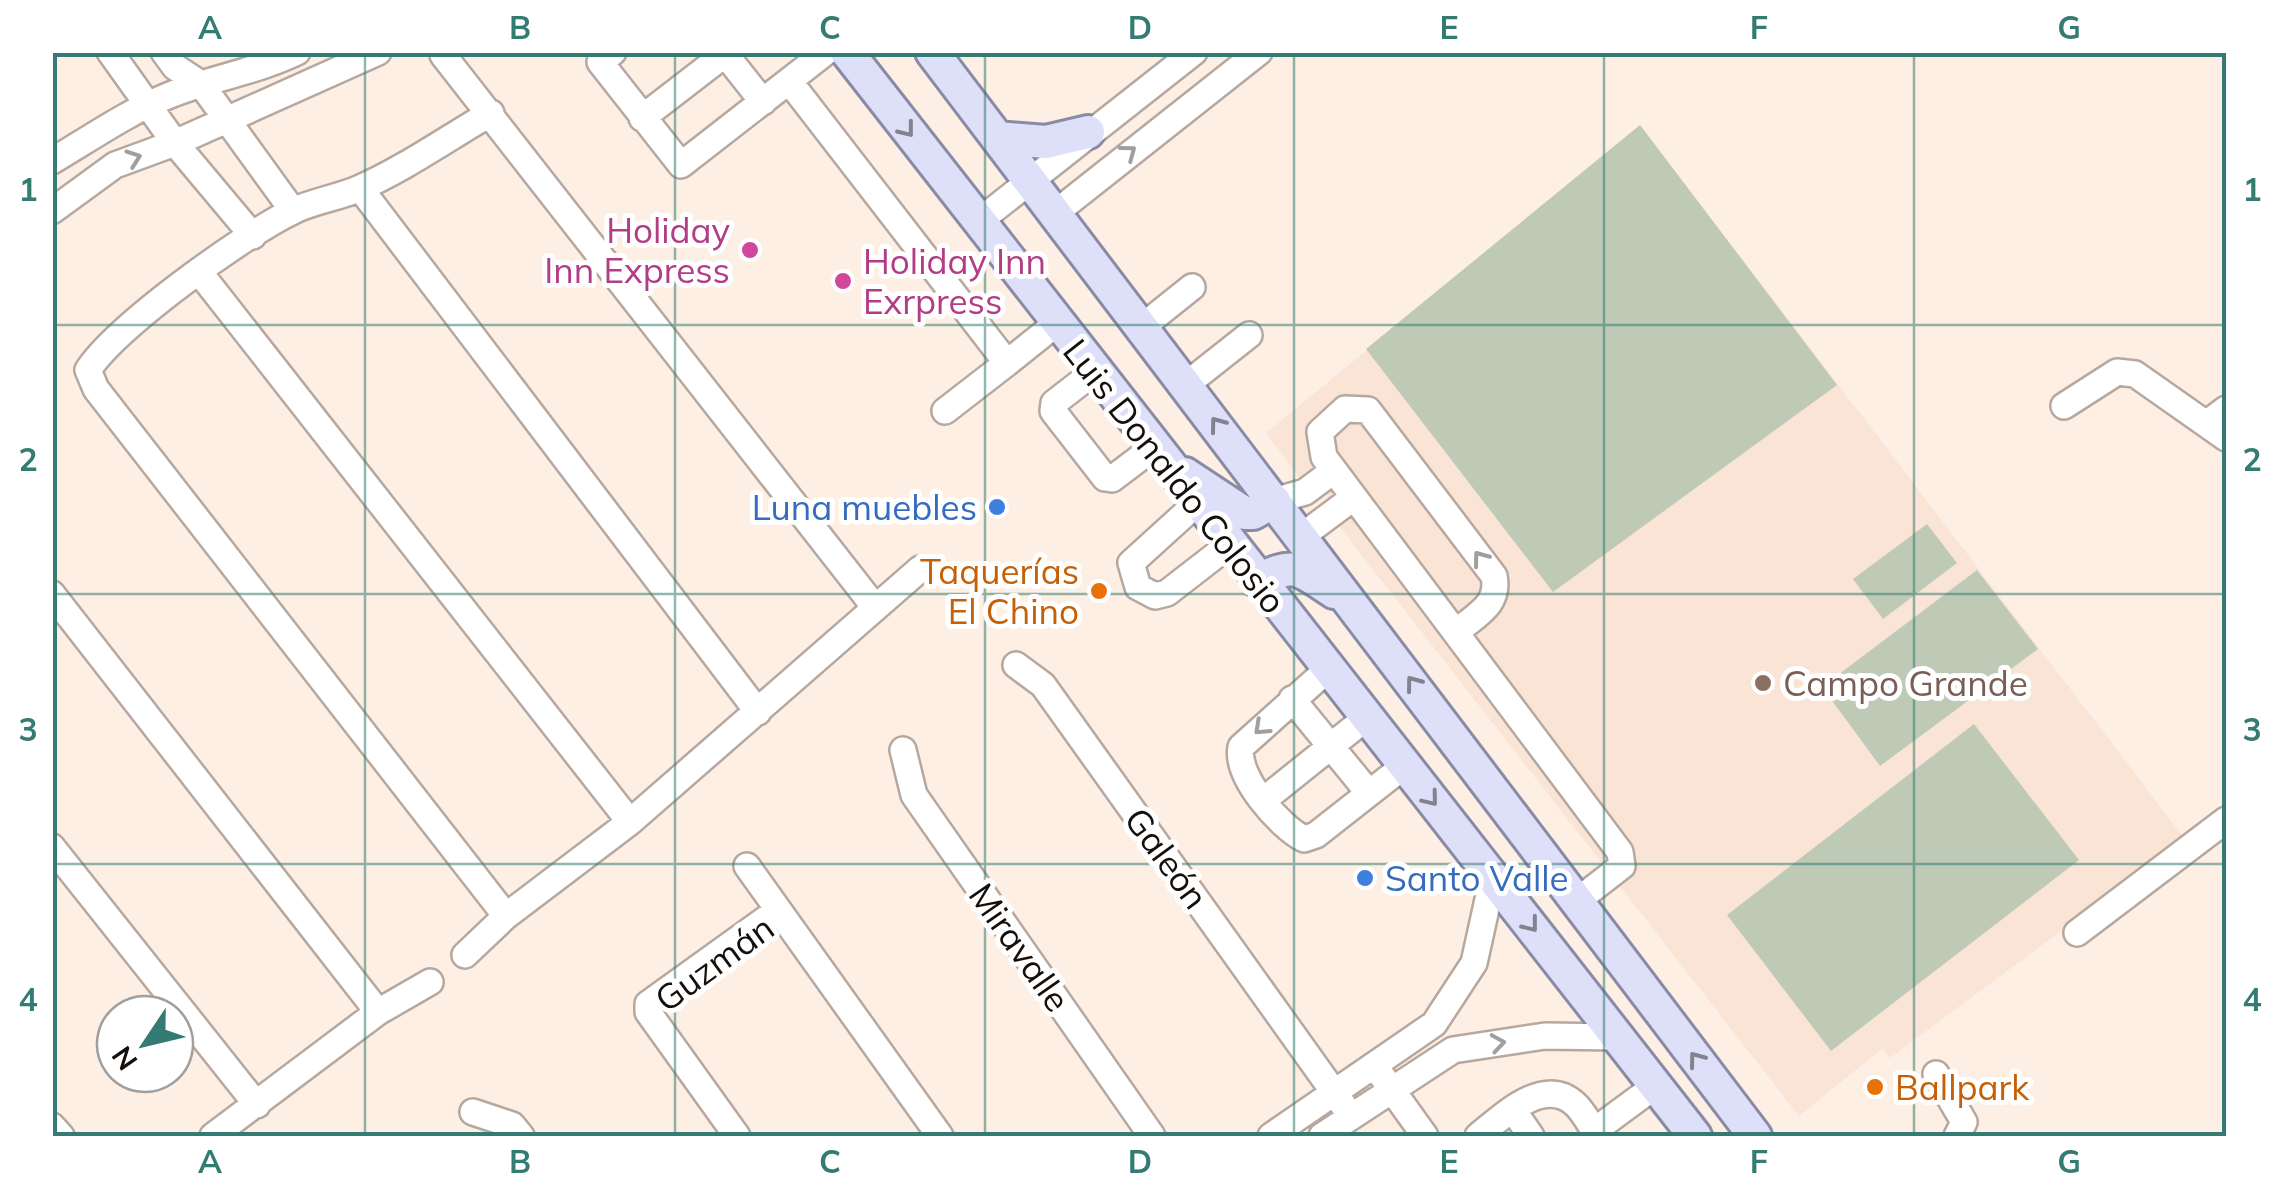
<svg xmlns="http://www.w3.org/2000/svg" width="2279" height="1189" viewBox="0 0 2279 1189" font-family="Mulish,sans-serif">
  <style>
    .built { fill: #fae4d5 }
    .green { fill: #bfcab6 }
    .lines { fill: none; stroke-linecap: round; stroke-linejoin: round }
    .minor-casing { stroke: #b6a89f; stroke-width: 30 }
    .major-casing { stroke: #898aa4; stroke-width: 38 }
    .minor { stroke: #fff; stroke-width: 25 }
    .major { stroke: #dee0fa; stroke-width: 32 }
    .oneway { stroke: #83828e }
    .oneway2 { stroke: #a19f9d }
    .grid { fill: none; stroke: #347b73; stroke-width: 2.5; stroke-opacity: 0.55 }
    .hotel-dot { fill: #d1479c; stroke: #fff; stroke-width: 4 }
    .shop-dot { fill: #3f7fe0; stroke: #fff; stroke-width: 4 }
    .food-dot { fill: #e8710a; stroke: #fff; stroke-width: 4 }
    .education-dot { fill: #8d6e63; stroke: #fff; stroke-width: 4 }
    .labels { text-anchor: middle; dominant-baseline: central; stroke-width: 10; stroke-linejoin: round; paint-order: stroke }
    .hotel-label { font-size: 35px; fill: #b23c85; stroke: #fff; text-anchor: end }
    .street-label { font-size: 35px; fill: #140f0b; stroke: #fff }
    .shop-label { font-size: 35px; fill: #366cbe; stroke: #fff; text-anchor: end }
    .food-label { font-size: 35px; fill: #c56008; stroke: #fff; text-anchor: end }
    .education-label { font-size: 35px; fill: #785e54; stroke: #fff; text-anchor: start }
    .neatline { fill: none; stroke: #347b73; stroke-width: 4 }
    .grid-label { font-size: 32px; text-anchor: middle; font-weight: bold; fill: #347b73 }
  </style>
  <rect width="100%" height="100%" fill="#feefe5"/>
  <path class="built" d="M 1640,125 L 2185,839 L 1890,1058 L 1882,1049 L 1799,1116 L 1339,526 L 1346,520 L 1313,479 L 1302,481 L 1266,433 Z"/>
  <path class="green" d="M 1640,125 L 1837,385 L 1553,592 L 1366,349 Z
    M 1927,524 L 1957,563 L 1883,619 L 1853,579 Z
    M 1977,570 L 2038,649 L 1880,766 L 1822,687 Z
    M 1974,724 L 2079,860 L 1831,1051 L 1727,915 Z"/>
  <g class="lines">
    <defs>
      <path id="minor" d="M 110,52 L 175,143 L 253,236
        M 164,52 L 175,67 L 201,84 L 293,211
        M 613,52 L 600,62 L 681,165 L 826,52
        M 443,55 L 874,606
        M 789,81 L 1007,363 L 945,411
        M 491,113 C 448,138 404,169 358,189 C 337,198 313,201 293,211 C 243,235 117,326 88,370 L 96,389 L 506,916
        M 642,118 L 725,54 L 763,102
        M 52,161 C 91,138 128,112 170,95 C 212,78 255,72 297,52
        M 360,188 L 758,712
        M 52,211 L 115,165 L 175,143 L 378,52
        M 1054,214 L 1259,52
        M 978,222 L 1194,52
        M 200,273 L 630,822
        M 1142,327 L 1192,287
        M 1007,363 L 1057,323
        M 1094,372 L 1054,403 L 1053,411 L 1105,478 L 1112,479 L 1153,448
        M 1187,384 L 1249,335
        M 2064,406 L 2117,372 L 2135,374 L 2226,438
        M 2206,424 L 2226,409
        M 1274,501 L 1305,492 L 1333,471
        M 1196,504 L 1131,563 L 1138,587 L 1155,596 L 1167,593 L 1229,545
        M 1302,536 L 1353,498
        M 52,594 L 378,1012 L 213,1136
        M 1456,632 C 1476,615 1500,605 1494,576 L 1368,410 L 1345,409 L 1320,432 L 1324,457 L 1620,852 L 1622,866 L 1577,901
        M 1016,665 L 1043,685 L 1351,1116
        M 1327,670 L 1241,747 C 1235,776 1279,826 1304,839 L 1316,835 L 1404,766
        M 1292,699 L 1369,793
        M 903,750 L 914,795 L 1152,1136
        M 1265,799 L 1366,718
        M 52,847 L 257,1105
        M 747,866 L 940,1136
        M 2077,933 L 2226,820
        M 465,955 L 506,916 L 630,822 L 920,569
        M 378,1012 L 430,982
        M 1936,1074 L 1964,1122 L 1957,1136
        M 1382,1076 L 1425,1136
        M 1513,1110 L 1531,1136
        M 473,1112 L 512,1125 L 521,1136
        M 52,1126 L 61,1136
        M 1594,1131 L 1655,1086
        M 737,1136 L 648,1012 L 648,1004 L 777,911
        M 1271,1136 L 1434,1024 L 1474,963 L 1493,877
        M 1322,1136 L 1453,1050 L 1545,1036 L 1619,1037
        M 1478,1136 C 1502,1117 1544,1075 1575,1104 C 1584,1112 1591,1127 1598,1136"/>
      <path id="major" d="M 847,52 L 1695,1136
        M 932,52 L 1755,1136
        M 997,138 L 1046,142 L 1088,132
        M 1185,474 L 1244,513 L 1253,513 L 1274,501
        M 1258,581 C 1295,560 1300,570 1334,592"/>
    </defs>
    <use href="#minor" class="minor-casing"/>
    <use href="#major" class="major-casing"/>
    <use href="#minor" class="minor"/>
    <use href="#major" class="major"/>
  </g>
  <defs><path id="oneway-chevron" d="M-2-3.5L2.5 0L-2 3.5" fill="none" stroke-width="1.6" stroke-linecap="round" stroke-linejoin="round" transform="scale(2.5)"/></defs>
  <g class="oneway">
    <use href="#oneway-chevron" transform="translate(907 130) rotate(52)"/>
    <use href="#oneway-chevron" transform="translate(1217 424) rotate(-127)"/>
    <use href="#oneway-chevron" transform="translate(1413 683) rotate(-127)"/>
    <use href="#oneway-chevron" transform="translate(1431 799) rotate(51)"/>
    <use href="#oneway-chevron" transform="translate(1531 925) rotate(52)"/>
    <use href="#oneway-chevron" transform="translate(1696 1059) rotate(-127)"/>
  </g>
  <g class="oneway2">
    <use href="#oneway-chevron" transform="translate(1129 152) rotate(-37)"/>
    <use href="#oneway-chevron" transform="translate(134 158) rotate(-20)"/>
    <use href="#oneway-chevron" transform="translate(1480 558) rotate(-127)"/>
    <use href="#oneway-chevron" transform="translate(1261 728) rotate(137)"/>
    <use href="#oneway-chevron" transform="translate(1498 1043) rotate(-9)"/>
  </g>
  <path class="grid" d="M 365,52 L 365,1136M 675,52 L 675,1136M 985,52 L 985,1136M 1294,52 L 1294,1136M 1604,52 L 1604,1136M 1914,52 L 1914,1136M 52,325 L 2226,325M 52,594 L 2226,594M 52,864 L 2226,864"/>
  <g class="hotel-dot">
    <circle cx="750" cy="250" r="10"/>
    <circle cx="843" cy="281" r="10"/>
  </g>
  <g class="shop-dot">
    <circle cx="997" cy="507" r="10"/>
    <circle cx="1365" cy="878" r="10"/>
  </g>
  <g class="food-dot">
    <circle cx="1099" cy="591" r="10"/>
    <circle cx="1875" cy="1087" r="10"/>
  </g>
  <circle class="education-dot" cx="1763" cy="683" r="10"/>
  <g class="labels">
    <g class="hotel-label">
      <text x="730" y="230">Holiday<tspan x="730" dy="40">Inn Express</tspan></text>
      <text x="863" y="261" text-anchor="start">Holiday Inn<tspan x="863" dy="40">Exrpress</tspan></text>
    </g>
    <g class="street-label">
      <text transform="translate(1175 476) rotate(52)">Luis Donaldo Colosio</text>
      <text transform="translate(1167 858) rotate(54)">Galeón</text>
      <text transform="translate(1020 947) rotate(55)">Miravalle</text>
      <text transform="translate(714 963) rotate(-36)">Guzmán</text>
    </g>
    <g class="shop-label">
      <text x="977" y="507">Luna muebles</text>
      <text x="1385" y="878" text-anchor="start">Santo Valle</text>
    </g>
    <g class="food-label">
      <text x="1079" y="571">Taquerías<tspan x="1079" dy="40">El Chino</tspan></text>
      <text x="1895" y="1087" text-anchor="start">Ballpark</text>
    </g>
    <g class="education-label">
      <text x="1783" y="683">Campo Grande</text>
    </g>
  </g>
  <rect width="2279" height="1189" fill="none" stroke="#ffffff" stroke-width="110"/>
  <g transform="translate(145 1044) rotate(235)"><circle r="48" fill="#ffffff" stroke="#a19f9d" stroke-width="2.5"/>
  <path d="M0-8L18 38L0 25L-18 38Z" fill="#347b73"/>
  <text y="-15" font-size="28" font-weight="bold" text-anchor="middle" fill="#140f0b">N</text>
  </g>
  <rect x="55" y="55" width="2169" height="1079" class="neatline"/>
  <g class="grid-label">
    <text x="210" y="39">A</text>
    <text x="520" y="39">B</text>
    <text x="830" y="39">C</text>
    <text x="1140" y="39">D</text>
    <text x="1449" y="39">E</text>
    <text x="1759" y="39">F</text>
    <text x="2069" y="39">G</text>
    <text x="28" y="201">1</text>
    <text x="2252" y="201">1</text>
    <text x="28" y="471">2</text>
    <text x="2252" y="471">2</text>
    <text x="28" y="741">3</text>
    <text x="2252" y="741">3</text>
    <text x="28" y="1011">4</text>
    <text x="2252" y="1011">4</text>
    <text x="210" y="1173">A</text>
    <text x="520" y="1173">B</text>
    <text x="830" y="1173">C</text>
    <text x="1140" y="1173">D</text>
    <text x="1449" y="1173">E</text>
    <text x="1759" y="1173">F</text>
    <text x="2069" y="1173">G</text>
  </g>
</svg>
